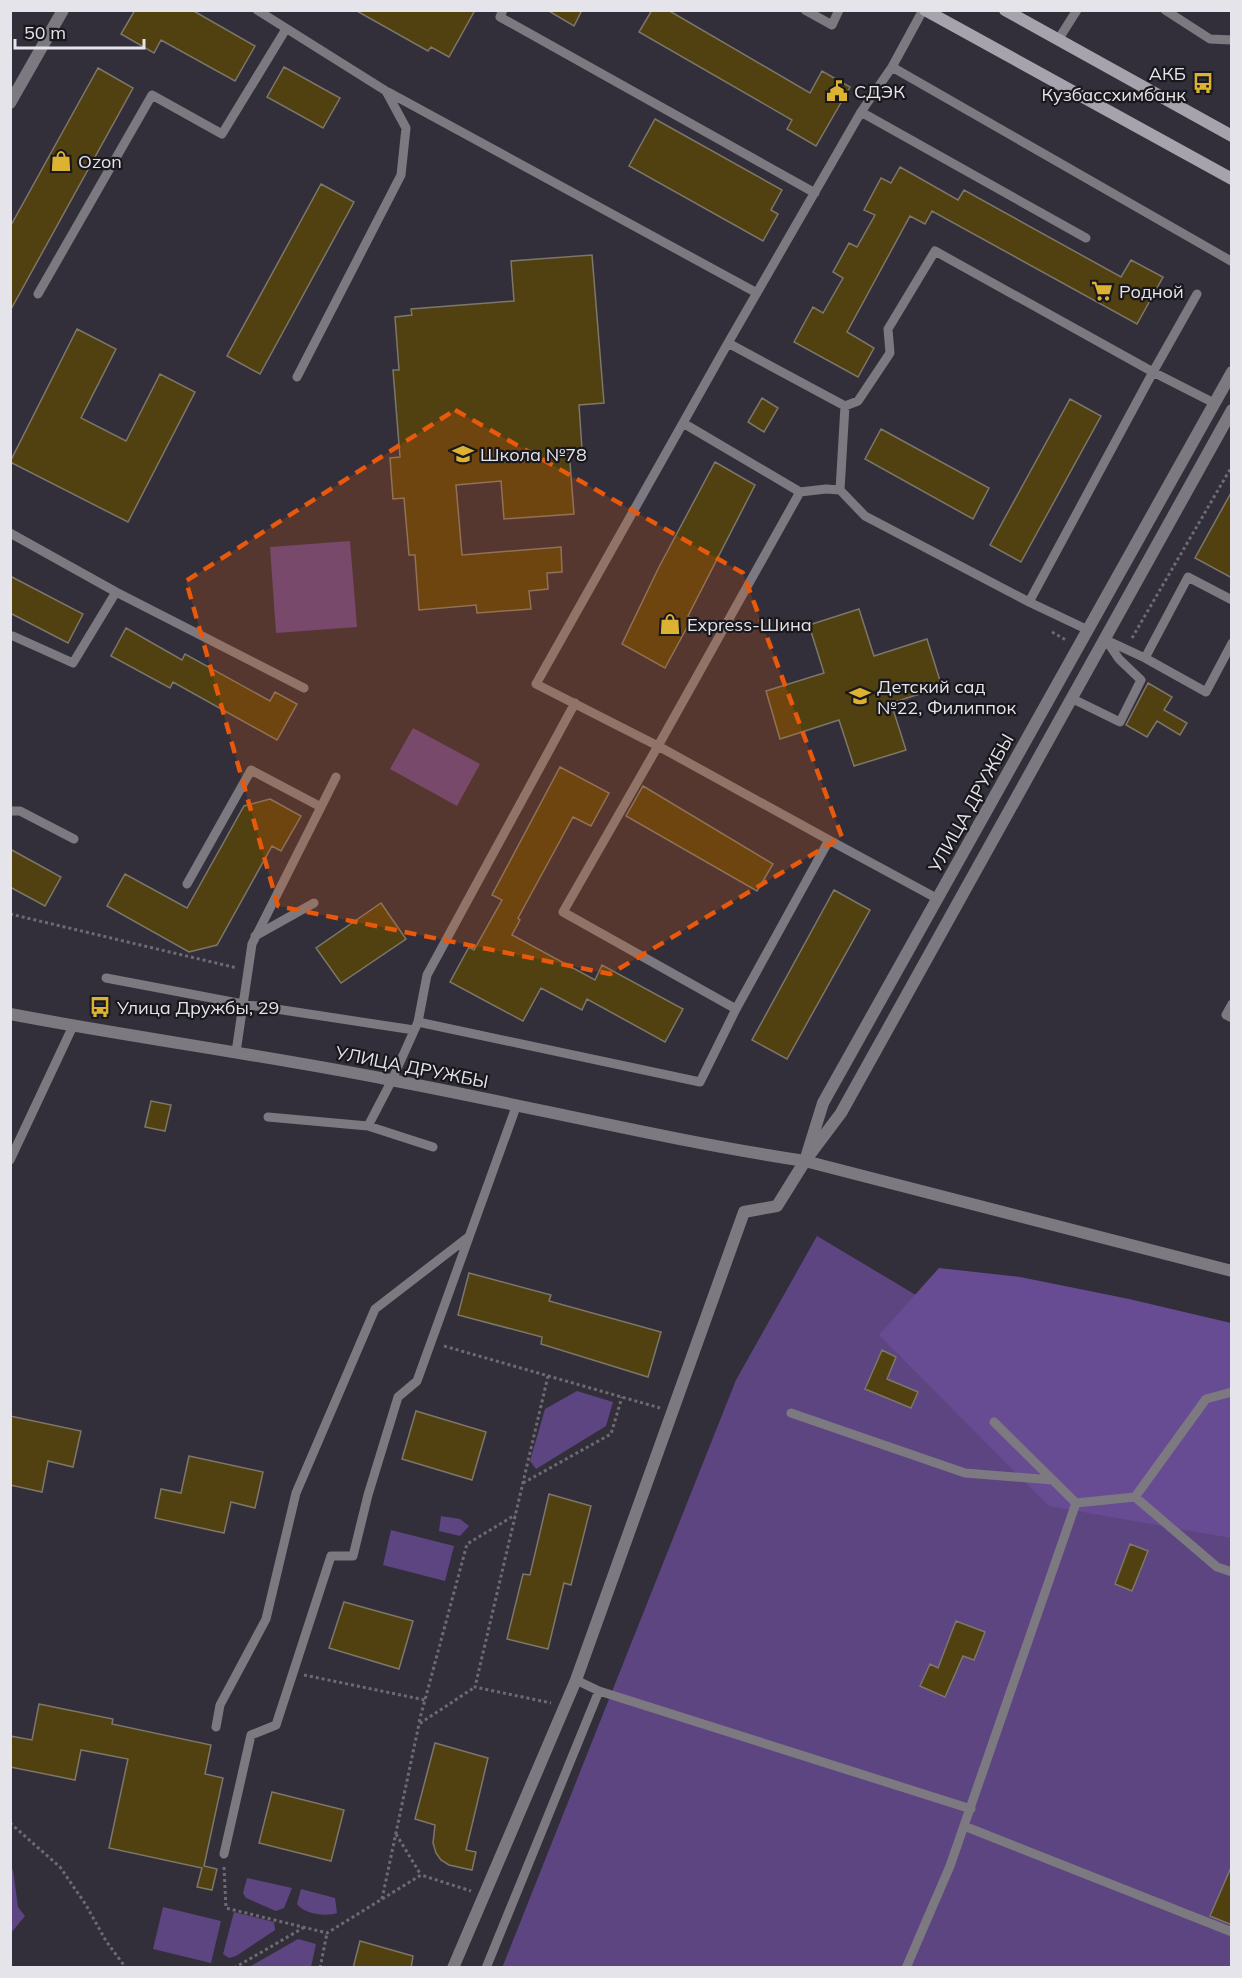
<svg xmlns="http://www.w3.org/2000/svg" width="1242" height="1978" viewBox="0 0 1242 1978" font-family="Mulish,sans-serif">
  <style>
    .green { fill: #5d4582 }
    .forest { fill: #684c93 }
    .building { fill: #514010; stroke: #7c776a; stroke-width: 1.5 }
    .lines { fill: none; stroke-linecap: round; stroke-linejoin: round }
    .path { stroke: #6d6a74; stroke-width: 3; stroke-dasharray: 3 3; stroke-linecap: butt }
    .service { stroke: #7c7a80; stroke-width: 9 }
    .minor { stroke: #7c7a80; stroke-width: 12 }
    .tertiary { stroke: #7c7a80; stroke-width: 12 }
    .secondary { stroke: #a6a3ac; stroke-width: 12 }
    .marked { fill: #e8590c; fill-opacity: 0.2; stroke: #e8590c; stroke-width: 4.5; stroke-dasharray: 12 8; stroke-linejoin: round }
    .labels { text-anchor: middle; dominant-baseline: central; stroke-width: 4.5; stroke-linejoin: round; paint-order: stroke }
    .poi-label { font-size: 18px; fill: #e6e4eb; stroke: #19181d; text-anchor: start }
    .street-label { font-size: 18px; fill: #e6e4eb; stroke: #19181d }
  </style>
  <rect width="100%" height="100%" fill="#322f3a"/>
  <path class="green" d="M 350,541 L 357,627 L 276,633 L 270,547 Z
    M 413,728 L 480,764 L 457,806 L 390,769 Z
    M 817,1236 L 1231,1483 L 1231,1967 L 502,1968 L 736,1380 Z
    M 577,1391 L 613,1402 L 606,1426 L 536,1469 L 530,1461 L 545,1409 Z
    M 441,1516 L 460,1519 L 469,1526 L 460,1536 L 439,1531 Z
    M 391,1530 L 454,1546 L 445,1581 L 383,1565 Z
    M 11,1868 L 13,1870 L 18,1907 L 25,1916 L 11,1933 Z
    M 247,1878 L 292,1888 L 284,1908 L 276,1911 L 246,1898 L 243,1893 Z
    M 301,1889 L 335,1898 L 337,1913 C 326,1917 304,1914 297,1904 Z
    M 163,1907 L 221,1921 L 211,1963 L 153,1949 Z
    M 234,1912 L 274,1922 L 275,1930 L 236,1956 L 229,1958 L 223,1954 Z
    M 298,1939 L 316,1944 L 311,1967 L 249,1967 Z"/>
  <path class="forest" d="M 939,1268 L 1020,1277 L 1129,1299 L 1231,1323 L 1231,1538 L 1049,1506 L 879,1335 Z"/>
  <path class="building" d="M 135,10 L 192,10 L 255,46 L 235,81 L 161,40 L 154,53 L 121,34 Z
    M 355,10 L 475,10 L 449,57 L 431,47 L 428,51 Z
    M 547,10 L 582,10 L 574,26 Z
    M 652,10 L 668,10 L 810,93 L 822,71 L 850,87 L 816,146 L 787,129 L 792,120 L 639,32 Z
    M 284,67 L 340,98 L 323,128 L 267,97 Z
    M 98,68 L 133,88 L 10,311 L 10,227 Z
    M 655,119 L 782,190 L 771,210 L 778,214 L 763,241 L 629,166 Z
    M 900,167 L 958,200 L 964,190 L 1121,277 L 1131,260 L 1163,277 L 1137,324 L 932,211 L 925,224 L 910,216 L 847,332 L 874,348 L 858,377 L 794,342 L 813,307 L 823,313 L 843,278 L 833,272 L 849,243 L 857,247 L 875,215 L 864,210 L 881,178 L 891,183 Z
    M 321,184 L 354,202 L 260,374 L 227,356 Z
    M 592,255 L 604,403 L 579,405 L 582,449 L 569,450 L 574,514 L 504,519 L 501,481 L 456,485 L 462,555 L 561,547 L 562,572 L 547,573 L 548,589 L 529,591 L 531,609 L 477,613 L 476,605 L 419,610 L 415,555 L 409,555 L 404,498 L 393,499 L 390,458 L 400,457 L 393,370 L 399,370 L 395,317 L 412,315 L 411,309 L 514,301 L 511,261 Z
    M 77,329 L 116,349 L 81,418 L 126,441 L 160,374 L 195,392 L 128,522 L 10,462 Z
    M 762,398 L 778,408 L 764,432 L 748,422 Z
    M 1070,399 L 1101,416 L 1021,562 L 990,545 Z
    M 881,429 L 989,488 L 973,519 L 865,459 Z
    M 715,462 L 755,485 L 688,616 L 692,618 L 665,668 L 622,644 L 659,567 Z
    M 1232,491 L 1232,578 L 1195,558 Z
    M 10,576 L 83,614 L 68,643 L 10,613 Z
    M 859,609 L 874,656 L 927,639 L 942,687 L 891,703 L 906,750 L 854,766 L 839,720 L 780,739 L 766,691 L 824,673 L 809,625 Z
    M 126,628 L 182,660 L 185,654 L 270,701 L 275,692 L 297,704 L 277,740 L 173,682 L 170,688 L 111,656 Z
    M 1148,683 L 1172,697 L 1164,710 L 1187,723 L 1180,735 L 1157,721 L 1147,737 L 1126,725 Z
    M 560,767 L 609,793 L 591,826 L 573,817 L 518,918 L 520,920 L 512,935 L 595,980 L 602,965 L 683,1009 L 665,1042 L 587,999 L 582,1010 L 541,988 L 523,1021 L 450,982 L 469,947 L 474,950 L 502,900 L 492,895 Z
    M 643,786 L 773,864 L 757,891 L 626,816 Z
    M 270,799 L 301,816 L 281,851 L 272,846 L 217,945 L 189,952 L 107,906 L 125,874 L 187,908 L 244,806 Z
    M 10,849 L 61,877 L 45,906 L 10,887 Z
    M 834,890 L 870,910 L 787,1059 L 752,1040 Z
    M 381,903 L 406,939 L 341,983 L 316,948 Z
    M 151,1101 L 171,1105 L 165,1131 L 145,1127 Z
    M 469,1273 L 551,1295 L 549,1301 L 661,1332 L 648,1377 L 541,1344 L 542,1337 L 458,1315 Z
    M 882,1350 L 896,1357 L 887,1379 L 918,1392 L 911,1408 L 865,1389 Z
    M 416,1411 L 486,1432 L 472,1480 L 402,1459 Z
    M 10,1416 L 81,1431 L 73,1467 L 48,1461 L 42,1492 L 10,1485 Z
    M 189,1456 L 263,1472 L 255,1508 L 231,1502 L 224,1533 L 155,1518 L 161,1489 L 181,1493 Z
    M 549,1494 L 591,1506 L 571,1585 L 564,1583 L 548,1649 L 507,1639 L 523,1574 L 530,1575 Z
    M 1130,1544 L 1148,1551 L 1132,1591 L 1115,1584 Z
    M 344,1602 L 413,1621 L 399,1669 L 329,1648 Z
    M 956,1621 L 985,1632 L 974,1660 L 963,1656 L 945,1697 L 920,1686 L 930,1664 L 938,1668 Z
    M 39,1704 L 113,1719 L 112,1724 L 211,1745 L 205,1774 L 223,1778 L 204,1866 L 217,1869 L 212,1890 L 197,1887 L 202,1868 L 109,1848 L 128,1759 L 81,1750 L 75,1780 L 10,1767 L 10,1736 L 32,1740 Z
    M 435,1743 L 488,1758 L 466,1850 L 476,1852 L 472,1870 L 449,1865 L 441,1860 L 436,1853 L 433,1843 L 435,1825 L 415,1819 Z
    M 272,1792 L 344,1810 L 331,1861 L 259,1843 Z
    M 1232,1865 L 1232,1925 L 1210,1916 Z
    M 360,1941 L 413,1956 L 411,1968 L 353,1968 Z"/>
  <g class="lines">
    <path class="path" d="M 1052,632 L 1066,640
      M 1132,638 L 1232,466
      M 10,914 L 237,968
      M 444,1346 L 660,1408
      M 548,1376 L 475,1687 L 551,1703
      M 523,1483 L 611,1434 L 622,1397
      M 304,1675 L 425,1700
      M 419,1722 L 467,1544 L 515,1515
      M 10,1823 L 60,1867 L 86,1905 L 106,1941 L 126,1968
      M 396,1834 L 421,1875
      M 224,1867 L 226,1908 L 327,1933 L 421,1875 L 471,1891
      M 382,1899 L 419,1724 L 475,1687
      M 234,1968 L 303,1928
      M 320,1968 L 327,1933"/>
    <path class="service" d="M 257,10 L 386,91 L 406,128 L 401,175 L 297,377
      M 503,10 L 500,17 L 815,193
      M 805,10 L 832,25 L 839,10
      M 923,10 L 892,67 L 861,112 L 728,343 L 845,406 L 858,401 L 890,353 L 888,329 L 935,251 L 1153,372 L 1214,403
      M 1165,10 L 1210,39 L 1232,40
      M 1058,40 L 1077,10
      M 892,67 L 1231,261
      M 388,92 L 757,293
      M 861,112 L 1086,238
      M 38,294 L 152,95 L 222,134 L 286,29
      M 728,343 L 536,684 L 658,746 L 563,912 L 736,1009 L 829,840 L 938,899
      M 683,423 L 800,492 L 826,489 L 840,490 L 865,516 L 1029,602 L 1088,630
      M 840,490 L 845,406
      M 800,492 L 658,746 L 829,840
      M 10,533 L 116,592 L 304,688
      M 1029,602 L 1153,372 L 1197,294
      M 10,636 L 13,636 L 73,663 L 116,592
      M 1104,639 L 1145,658 L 1206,692 L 1232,643
      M 1145,658 L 1188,577 L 1232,600
      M 1071,698 L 1120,722 L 1141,680 L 1119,659 L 1106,640
      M 321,807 L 336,777
      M 10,811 L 20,811 L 74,839
      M 187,884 L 251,770 L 321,807 L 252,944 L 236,1052
      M 255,936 L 314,903
      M 106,978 L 243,1004 L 414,1030
      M 1232,1004 L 1226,1015 L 1232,1018
      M 418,1022 L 700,1082 L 736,1009
      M 268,1117 L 368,1126
      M 433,1147 L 368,1126 L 392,1080 L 418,1022 L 427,975 L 575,703
      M 10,1160 L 73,1026
      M 791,1413 L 965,1473 L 1053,1480
      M 994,1422 L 1076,1503
      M 1135,1497 L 1206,1399 L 1232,1392
      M 1076,1503 L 1135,1497 L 1217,1567 L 1232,1572
      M 599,1691 L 971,1809
      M 216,1727 L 220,1705 L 266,1619 L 296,1493 L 375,1309 L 467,1238
      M 964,1826 L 1232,1932
      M 224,1854 L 251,1735 L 276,1725 L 331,1556 L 353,1556 L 368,1495 L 398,1397 L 417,1381 L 516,1107
      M 486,1968 L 599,1691 L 576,1680
      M 906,1968 L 950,1866 L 1076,1503"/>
    <path class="minor" d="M 453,1968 L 576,1680 L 744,1212 L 777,1206 L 805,1161"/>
    <path class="tertiary" d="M 10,103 L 63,10
      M 10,1014 C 137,1038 264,1055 391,1080 C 529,1106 666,1140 805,1161 L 1232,1271
      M 811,1153 L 841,1113 L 1232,410
      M 805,1161 L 823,1103 L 1232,372"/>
    <path class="secondary" d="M 925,10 L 1232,179
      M 1005,10 L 1232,136"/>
  </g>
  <path class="marked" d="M 455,410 L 743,573 L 842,837 L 610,974 L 278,906 L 186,581 Z"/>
  <defs>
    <symbol id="bus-bare" viewBox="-9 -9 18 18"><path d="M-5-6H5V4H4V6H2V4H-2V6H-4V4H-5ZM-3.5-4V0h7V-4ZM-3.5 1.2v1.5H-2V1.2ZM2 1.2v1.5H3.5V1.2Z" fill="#ddb233" stroke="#19181d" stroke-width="2.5" paint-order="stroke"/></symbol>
    <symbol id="civic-bare" viewBox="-9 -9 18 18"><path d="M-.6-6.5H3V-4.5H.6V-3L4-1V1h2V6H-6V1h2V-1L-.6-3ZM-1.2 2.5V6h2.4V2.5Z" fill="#ddb233" stroke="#19181d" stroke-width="2.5" paint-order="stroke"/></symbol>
    <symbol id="shop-bare" viewBox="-9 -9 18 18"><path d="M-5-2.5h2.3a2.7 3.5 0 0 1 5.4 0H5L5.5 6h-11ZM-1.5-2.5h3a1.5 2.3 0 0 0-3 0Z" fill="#ddb233" stroke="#19181d" stroke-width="2.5" paint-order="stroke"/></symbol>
    <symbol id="supermarket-bare" viewBox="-9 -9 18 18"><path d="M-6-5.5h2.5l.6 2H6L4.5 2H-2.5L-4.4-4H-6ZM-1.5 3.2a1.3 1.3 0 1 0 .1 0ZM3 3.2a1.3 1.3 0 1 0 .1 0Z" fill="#ddb233" stroke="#19181d" stroke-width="2.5" paint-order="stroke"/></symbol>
    <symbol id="school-bare" viewBox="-9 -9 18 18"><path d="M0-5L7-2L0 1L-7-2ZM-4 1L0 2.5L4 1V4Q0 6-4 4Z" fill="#ddb233" stroke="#19181d" stroke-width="2.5" paint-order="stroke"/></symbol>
  </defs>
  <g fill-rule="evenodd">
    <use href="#bus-bare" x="1188" y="68" width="30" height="30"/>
    <use href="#civic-bare" x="822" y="76" width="30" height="30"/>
    <use href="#shop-bare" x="46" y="146" width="30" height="30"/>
    <use href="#supermarket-bare" x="1087" y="276" width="30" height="30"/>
    <use href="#school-bare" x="448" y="439" width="30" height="30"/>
    <use href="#shop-bare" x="655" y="609" width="30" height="30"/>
    <use href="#school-bare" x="845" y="681" width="30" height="30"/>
    <use href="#bus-bare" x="85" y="992" width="30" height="30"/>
  </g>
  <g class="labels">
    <g class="poi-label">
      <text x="1186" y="73" text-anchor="end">АКБ<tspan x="1186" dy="21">Кузбассхимбанк</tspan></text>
      <text x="854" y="91">СДЭК</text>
      <text x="78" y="161">Ozon</text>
      <text x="1119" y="291">Родной</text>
      <text x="480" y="454">Школа №78</text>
      <text x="687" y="624">Express-Шина</text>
      <text x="877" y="686">Детский сад<tspan x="877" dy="21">№22, Филиппок</tspan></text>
      <text x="117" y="1007">Улица Дружбы, 29</text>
    </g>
    <g class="street-label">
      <text transform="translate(971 803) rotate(-61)">УЛИЦА ДРУЖБЫ</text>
      <text transform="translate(412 1067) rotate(11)">УЛИЦА ДРУЖБЫ</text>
    </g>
  </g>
  <rect width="1242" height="1978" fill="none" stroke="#e6e4eb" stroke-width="24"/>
  <path d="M15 39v9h129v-9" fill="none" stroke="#e6e4eb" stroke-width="3"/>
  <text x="24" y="39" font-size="18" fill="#e6e4eb" stroke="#19181d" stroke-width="4.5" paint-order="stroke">50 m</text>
</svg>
